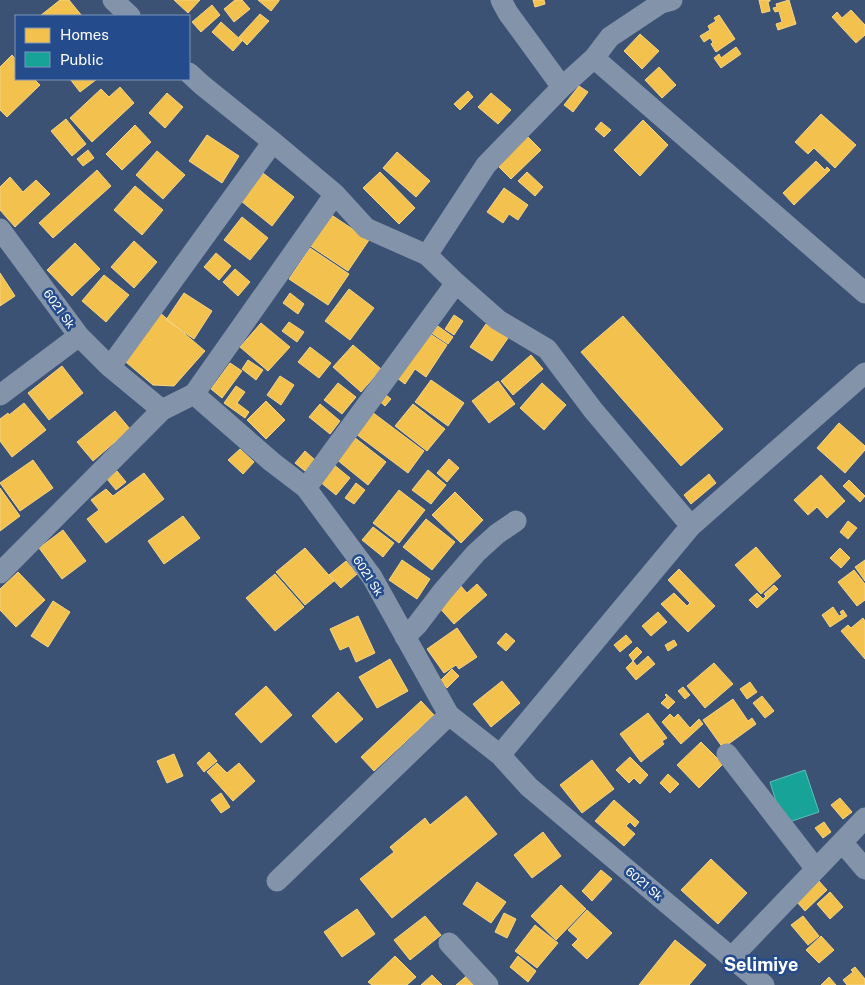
<svg xmlns="http://www.w3.org/2000/svg" width="865" height="985" viewBox="0 0 865 985" font-family="'Public Sans',sans-serif">
  <style>
    .homes { fill: #f2c14e; stroke: #f6d483 }
    .public { fill: #17a398; stroke: #5dbfb7 }
    .lines { fill: none; stroke-linecap: round; stroke-linejoin: round }
    .minor { stroke: #8393a9; stroke-width: 21 }
    .labels { text-anchor: middle; dominant-baseline: central; stroke-width: 5; stroke-linejoin: round; paint-order: stroke }
    .street-label { font-size: 12px; fill: #fff; stroke: #244c8d }
    .district-label { font-size: 18px; font-weight: bold; fill: #fff; stroke: #244c8d }
  </style>
  <rect width="100%" height="100%" fill="#3c5275"/>
  <path class="homes" d="M 60,0 L 69,0 L 82,16 L 40,16 Z
    M 174,0 L 200,0 L 188,13 Z
    M 235,0 L 242,0 L 250,9 L 234,22 L 224,9 Z
    M 258,0 L 279,0 L 279,1 L 271,11 Z
    M 533,0 L 544,0 L 545,4 L 535,7 Z
    M 759,0 L 770,0 L 770,1 L 768,2 L 770,11 L 762,13 Z
    M 789,0 L 796,24 L 778,30 L 776,24 L 782,22 L 779,11 L 775,12 L 773,8 L 777,7 L 776,4 Z
    M 212,5 L 220,15 L 201,32 L 192,22 Z
    M 851,10 L 865,25 L 865,35 L 856,43 L 832,17 L 837,12 L 842,18 Z
    M 260,14 L 269,21 L 247,45 L 239,37 Z
    M 719,15 L 735,39 L 716,52 L 711,44 L 713,42 L 710,38 L 704,42 L 700,36 L 710,30 L 708,26 L 716,21 L 714,18 Z
    M 221,22 L 242,41 L 233,51 L 212,32 Z
    M 640,34 L 659,51 L 642,69 L 624,51 Z
    M 736,47 L 741,54 L 721,68 L 714,58 L 719,54 L 721,58 Z
    M 12,55 L 16,60 L 16,79 L 34,79 L 40,85 L 7,117 L 0,110 L 0,67 Z
    M 659,67 L 676,85 L 662,98 L 645,80 Z
    M 70,79 L 97,79 L 80,92 Z
    M 579,86 L 588,92 L 573,112 L 564,105 Z
    M 120,87 L 134,103 L 92,142 L 70,118 L 101,89 L 109,97 Z
    M 468,91 L 473,97 L 460,110 L 454,104 Z
    M 167,93 L 183,107 L 165,128 L 149,113 Z
    M 491,93 L 511,110 L 498,124 L 478,107 Z
    M 821,114 L 856,145 L 835,168 L 814,148 L 808,154 L 795,142 Z
    M 66,119 L 86,144 L 72,156 L 51,131 Z
    M 643,120 L 668,145 L 640,176 L 614,150 Z
    M 601,122 L 611,130 L 604,137 L 595,129 Z
    M 135,125 L 151,142 L 122,170 L 106,154 Z
    M 207,135 L 239,156 L 222,183 L 189,161 Z
    M 527,136 L 541,150 L 511,179 L 497,165 Z
    M 88,150 L 94,158 L 83,166 L 77,159 Z
    M 157,151 L 185,175 L 163,199 L 136,175 Z
    M 397,152 L 430,181 L 416,197 L 383,168 Z
    M 816,161 L 825,170 L 827,167 L 830,170 L 794,205 L 783,193 Z
    M 97,170 L 111,186 L 53,238 L 39,223 Z
    M 380,172 L 415,208 L 399,224 L 363,188 Z
    M 527,172 L 543,187 L 535,196 L 518,181 Z
    M 263,173 L 294,197 L 272,226 L 241,201 Z
    M 10,177 L 23,192 L 36,180 L 50,194 L 15,227 L 0,210 L 0,187 Z
    M 135,186 L 163,210 L 142,235 L 114,210 Z
    M 504,188 L 528,205 L 518,220 L 509,214 L 503,223 L 487,212 Z
    M 330,214 L 369,240 L 348,271 L 309,245 Z
    M 242,217 L 268,238 L 250,260 L 224,240 Z
    M 134,241 L 157,262 L 134,288 L 111,267 Z
    M 75,243 L 100,269 L 72,296 L 47,270 Z
    M 310,248 L 349,274 L 328,305 L 289,279 Z
    M 216,253 L 231,266 L 219,280 L 204,267 Z
    M 235,269 L 250,282 L 238,296 L 223,282 Z
    M 0,273 L 15,296 L 0,306 Z
    M 104,275 L 129,295 L 106,322 L 82,301 Z
    M 349,289 L 374,308 L 350,340 L 325,321 Z
    M 184,293 L 212,311 L 194,339 L 166,320 Z
    M 290,293 L 304,304 L 298,314 L 283,303 Z
    M 159,312 L 205,351 L 174,386 L 153,385 L 120,357 Z
    M 454,315 L 463,321 L 454,335 L 445,329 Z
    M 623,316 L 723,429 L 681,466 L 581,352 Z
    M 289,322 L 304,332 L 297,342 L 282,331 Z
    M 261,323 L 290,347 L 268,371 L 240,347 Z
    M 435,324 L 453,337 L 448,344 L 430,332 Z
    M 486,324 L 508,338 L 492,361 L 470,347 Z
    M 424,330 L 447,345 L 426,377 L 415,369 L 405,384 L 393,375 Z
    M 353,345 L 381,369 L 361,392 L 333,367 Z
    M 310,347 L 331,363 L 319,378 L 298,362 Z
    M 531,355 L 543,369 L 513,395 L 501,381 Z
    M 248,360 L 263,370 L 256,380 L 242,369 Z
    M 230,363 L 242,371 L 222,398 L 211,389 Z
    M 62,366 L 83,393 L 49,420 L 28,393 Z
    M 280,376 L 294,385 L 281,405 L 267,395 Z
    M 431,380 L 464,403 L 448,426 L 415,402 Z
    M 498,381 L 515,404 L 489,423 L 472,401 Z
    M 338,383 L 356,397 L 342,414 L 324,400 Z
    M 542,383 L 566,405 L 544,430 L 520,408 Z
    M 236,386 L 245,392 L 237,403 L 249,412 L 245,418 L 224,403 Z
    M 381,391 L 391,399 L 385,406 L 376,398 Z
    M 266,401 L 285,420 L 266,439 L 247,420 Z
    M 24,403 L 46,430 L 12,457 L 0,441 L 0,419 L 8,413 L 9,415 Z
    M 320,404 L 340,421 L 330,434 L 309,417 Z
    M 413,404 L 445,429 L 427,451 L 395,426 Z
    M 368,409 L 424,451 L 408,473 L 352,431 Z
    M 115,411 L 130,429 L 93,461 L 77,442 Z
    M 839,423 L 865,446 L 865,450 L 845,473 L 817,448 Z
    M 354,437 L 386,462 L 368,485 L 336,459 Z
    M 240,449 L 254,462 L 243,474 L 228,460 Z
    M 305,451 L 315,460 L 305,471 L 295,463 Z
    M 449,459 L 459,468 L 447,482 L 437,473 Z
    M 33,460 L 53,488 L 20,511 L 0,483 Z
    M 333,464 L 350,478 L 336,495 L 319,481 Z
    M 428,470 L 446,485 L 431,504 L 412,490 Z
    M 117,471 L 126,482 L 116,490 L 107,479 Z
    M 144,473 L 164,499 L 106,543 L 87,519 L 99,510 L 91,500 L 106,489 L 113,496 Z
    M 709,474 L 716,483 L 691,504 L 684,495 Z
    M 821,475 L 845,501 L 827,518 L 817,507 L 808,515 L 794,500 Z
    M 849,480 L 865,496 L 860,502 L 843,486 Z
    M 356,483 L 365,490 L 354,504 L 345,498 Z
    M 0,488 L 20,516 L 0,531 Z
    M 399,490 L 425,510 L 399,543 L 373,523 Z
    M 455,492 L 483,520 L 461,543 L 432,515 Z
    M 183,516 L 200,538 L 164,564 L 148,541 Z
    M 426,519 L 455,542 L 432,570 L 403,547 Z
    M 848,521 L 857,528 L 848,539 L 840,532 Z
    M 373,527 L 394,543 L 383,557 L 362,540 Z
    M 63,530 L 86,561 L 62,579 L 39,548 Z
    M 756,547 L 781,576 L 761,594 L 735,565 Z
    M 305,548 L 334,581 L 305,605 L 276,572 Z
    M 840,548 L 850,558 L 841,568 L 830,558 Z
    M 402,560 L 430,579 L 417,599 L 389,580 Z
    M 865,560 L 865,581 L 855,567 Z
    M 346,561 L 357,574 L 341,588 L 329,575 Z
    M 679,569 L 715,606 L 688,632 L 661,604 L 674,593 L 687,606 L 690,603 L 668,580 Z
    M 854,570 L 865,584 L 865,600 L 857,606 L 838,582 Z
    M 18,572 L 45,600 L 16,627 L 0,610 L 0,589 Z
    M 275,574 L 304,607 L 275,631 L 246,598 Z
    M 477,584 L 487,595 L 454,624 L 437,605 L 460,585 L 467,593 Z
    M 774,585 L 778,589 L 757,608 L 749,600 L 757,593 L 763,599 L 766,596 L 764,594 Z
    M 53,601 L 70,612 L 48,647 L 31,636 Z
    M 833,607 L 839,616 L 842,615 L 840,612 L 843,610 L 847,616 L 830,627 L 822,615 Z
    M 658,612 L 667,622 L 651,636 L 642,626 Z
    M 358,616 L 375,653 L 356,662 L 349,646 L 340,650 L 330,629 Z
    M 863,618 L 865,621 L 865,659 L 841,631 L 848,625 L 851,628 Z
    M 457,628 L 477,657 L 459,669 L 456,665 L 444,673 L 427,649 Z
    M 506,633 L 515,641 L 506,651 L 497,643 Z
    M 626,635 L 632,642 L 620,652 L 614,645 Z
    M 674,640 L 677,645 L 668,651 L 665,645 Z
    M 637,647 L 642,652 L 633,661 L 629,655 Z
    M 648,656 L 655,664 L 636,680 L 626,668 L 633,661 L 637,666 Z
    M 390,659 L 408,691 L 377,708 L 359,677 Z
    M 714,663 L 733,684 L 705,708 L 687,686 Z
    M 452,669 L 459,676 L 447,688 L 440,681 Z
    M 502,681 L 520,703 L 491,727 L 473,704 Z
    M 750,682 L 757,692 L 747,699 L 740,689 Z
    M 266,686 L 292,715 L 261,743 L 235,714 Z
    M 683,687 L 690,695 L 685,699 L 678,691 Z
    M 338,692 L 363,719 L 336,743 L 312,716 Z
    M 666,694 L 675,702 L 668,709 L 661,703 L 667,697 L 665,695 Z
    M 762,696 L 774,711 L 765,718 L 753,703 Z
    M 733,699 L 748,721 L 752,718 L 756,724 L 723,748 L 703,720 Z
    M 421,701 L 434,715 L 374,771 L 361,757 Z
    M 648,713 L 667,738 L 662,741 L 664,744 L 641,762 L 620,734 Z
    M 670,714 L 674,718 L 678,714 L 690,728 L 699,719 L 703,724 L 681,744 L 662,722 Z
    M 701,742 L 723,764 L 699,788 L 677,765 Z
    M 209,752 L 217,761 L 204,772 L 197,763 Z
    M 174,754 L 183,776 L 167,783 L 157,761 Z
    M 630,757 L 648,775 L 640,784 L 634,778 L 629,783 L 616,770 Z
    M 592,760 L 614,789 L 582,813 L 560,785 Z
    M 217,763 L 227,773 L 239,763 L 255,781 L 233,801 L 207,772 Z
    M 668,774 L 679,784 L 670,793 L 660,783 Z
    M 221,793 L 230,807 L 221,813 L 211,800 Z
    M 466,796 L 497,834 L 392,918 L 360,879 L 394,852 L 390,847 L 425,818 L 430,825 Z
    M 840,798 L 852,812 L 843,819 L 831,805 Z
    M 614,800 L 639,822 L 635,827 L 630,822 L 626,826 L 635,834 L 624,846 L 595,821 Z
    M 824,822 L 831,832 L 823,838 L 815,828 Z
    M 543,832 L 561,856 L 532,878 L 514,855 Z
    M 711,859 L 747,893 L 718,924 L 681,890 Z
    M 601,870 L 612,879 L 592,901 L 582,891 Z
    M 818,880 L 827,890 L 805,911 L 796,901 Z
    M 477,882 L 506,902 L 491,923 L 463,904 Z
    M 561,885 L 586,909 L 556,940 L 531,916 Z
    M 830,892 L 843,907 L 830,919 L 817,904 Z
    M 357,909 L 375,934 L 342,957 L 324,932 Z
    M 587,910 L 612,933 L 587,959 L 572,945 L 578,939 L 568,930 Z
    M 504,913 L 516,919 L 507,938 L 495,932 Z
    M 425,916 L 441,935 L 410,960 L 394,940 Z
    M 803,916 L 819,936 L 808,945 L 791,925 Z
    M 535,925 L 558,943 L 537,968 L 515,951 Z
    M 821,936 L 834,950 L 819,963 L 806,950 Z
    M 675,940 L 706,965 L 689,985 L 639,985 Z
    M 395,956 L 416,977 L 407,985 L 372,985 L 368,982 Z
    M 518,956 L 536,971 L 528,982 L 510,967 Z
    M 855,967 L 865,979 L 865,985 L 847,985 L 843,980 L 853,972 L 851,970 Z
    M 471,972 L 483,985 L 456,985 Z
    M 432,975 L 442,985 L 421,985 Z
    M 829,977 L 836,985 L 821,985 Z"/>
  <path class="public" d="M 805,770 L 819,812 L 783,824 L 770,782 Z"/>
  <g class="lines">
    <path class="minor" d="M 113,0 L 130,16
      M 501,0 L 508,13 L 562,87
      M 594,58 L 865,293
      M 189,73 L 202,85 L 273,142 L 335,194 L 366,228 L 427,255 L 456,283 L 498,320 L 547,349 L 593,410 L 691,526
      M 0,229 L 79,336 L 110,367 L 162,410 L 194,394 L 272,462 L 306,488 L 372,577 L 449,715 L 500,755 L 529,787 L 764,985
      M 427,255 L 486,165 L 562,87 L 594,58 L 610,37 L 661,3 L 672,0
      M 110,367 L 273,142
      M 194,394 L 335,194
      M 0,395 L 79,336
      M 306,488 L 456,283
      M 0,573 L 162,410
      M 405,637 L 417,625 L 443,591 L 476,553 L 497,534 L 516,521
      M 727,754 L 816,869
      M 500,755 L 691,526 L 865,373
      M 842,842 L 865,869
      M 277,881 L 449,715
      M 449,943 L 488,985
      M 732,957 L 865,818"/>
  </g>
  <g class="labels">
    <g class="street-label">
      <text transform="translate(59 309) rotate(54)">6021 Sk</text>
      <text transform="translate(368 576) rotate(57)">6021 Sk</text>
      <text transform="translate(644 884) rotate(40)">6021 Sk</text>
    </g>
    <g class="district-label">
      <text x="761" y="964">Selimiye</text>
    </g>
  </g>
  <rect x="15" y="15" width="175" height="65" fill="#244c8d" stroke="#7c94bb"/>
  <rect x="25" y="28" width="25" height="15" fill="#f2c14e" stroke="#7c94bb"/>
  <text x="60" y="40" font-size="15" fill="#ffffff">Homes</text>
  <rect x="25" y="52" width="25" height="15" fill="#17a398" stroke="#7c94bb"/>
  <text x="60" y="65" font-size="15" fill="#ffffff">Public</text>
</svg>
